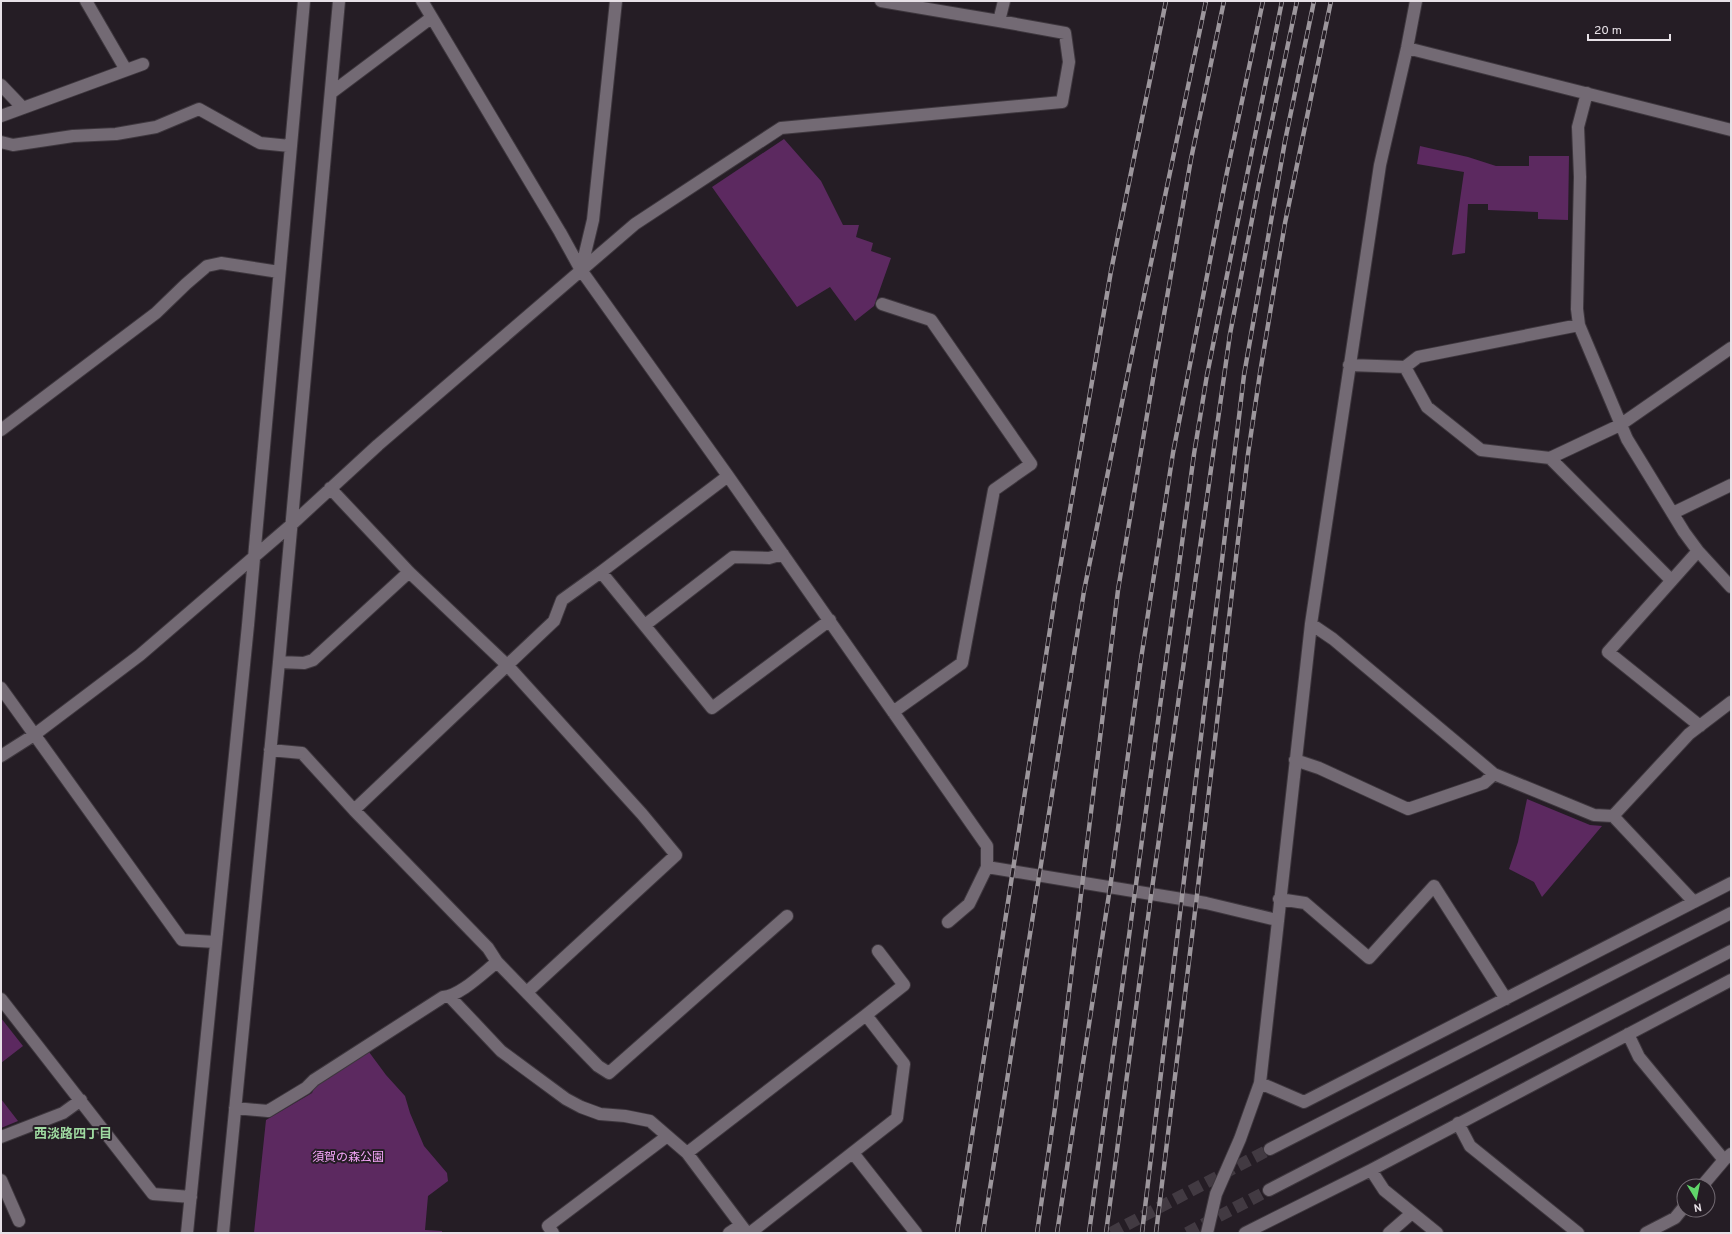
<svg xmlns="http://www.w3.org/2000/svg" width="1732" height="1234" viewBox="0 0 1732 1234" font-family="Overpass,'Noto Sans JP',sans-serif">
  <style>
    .green { fill: #5c2960 }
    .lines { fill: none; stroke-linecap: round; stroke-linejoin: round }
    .minor-tunnel { stroke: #423a42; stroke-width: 12; stroke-dasharray: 12 6; stroke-linecap: butt }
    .minor-casing { stroke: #3e373e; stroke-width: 14 }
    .minor { stroke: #736a74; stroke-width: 12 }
    .rail-casing { stroke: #9c969c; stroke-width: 4.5 }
    .rail { stroke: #251d25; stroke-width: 3; stroke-dasharray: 9; stroke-linecap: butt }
    .labels { text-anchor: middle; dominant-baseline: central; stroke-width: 4; stroke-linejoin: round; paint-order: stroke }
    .park-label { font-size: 12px; fill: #f6a7fa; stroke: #251d25 }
    .neighbourhood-label { font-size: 13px; font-weight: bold; fill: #9fdba1; stroke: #251d25 }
  </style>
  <rect width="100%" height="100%" fill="#251d25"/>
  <path class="green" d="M 784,139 L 821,181 L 843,225 L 859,225 L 856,237 L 873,243 L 871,251 L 891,258 L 874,306 L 855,321 L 830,287 L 797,307 L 712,187 Z
    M 1420,146 L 1468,157 L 1496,166 L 1529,166 L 1529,156 L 1569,156 L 1568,220 L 1538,219 L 1538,212 L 1488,210 L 1488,204 L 1468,204 L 1465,253 L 1452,255 L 1464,172 L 1417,164 Z
    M 1527,799 L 1590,825 L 1602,826 L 1542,897 L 1534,882 L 1509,869 L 1518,842 Z
    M 1,1018 L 23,1046 L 1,1063 Z
    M 369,1052 L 386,1075 L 405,1096 L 410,1113 L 424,1146 L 447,1173 L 448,1181 L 428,1196 L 425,1230 L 442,1231 L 442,1233 L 254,1233 L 266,1120 L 312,1093 L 315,1086 Z
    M 1,1099 L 18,1121 L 1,1128 Z"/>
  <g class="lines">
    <path class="minor-tunnel" d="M 1111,1233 L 1270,1149
      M 1187,1233 L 1269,1190"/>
    <defs>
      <path id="minor" d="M 86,1 L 126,70
        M 422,1 L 560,232 L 581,270 L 728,476 L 987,846 L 987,867 L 969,904 L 948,922
        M 881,1 L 999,21 L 1004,1
        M 1407,48 L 1731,130
        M 1,85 L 23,108
        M 331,93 L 431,18
        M 1587,93 L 1578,127 L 1580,177 L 1577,309 L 1579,325 L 1627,439 L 1684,532 L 1698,551 L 1731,587
        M 1,116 L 143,64
        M 1,142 L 13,145 L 73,136 L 116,134 L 156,127 L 199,109 L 260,143 L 290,146
        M 581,270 L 593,220 L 616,1
        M 882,304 L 931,320 L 1031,464 L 994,490 L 962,663 L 893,712
        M 1349,365 L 1405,367 L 1418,357 L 1579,325
        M 1405,367 L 1427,407 L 1481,450 L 1550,458 L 1620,425 L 1731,348
        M 1,430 L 156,313 L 186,284 L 207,266 L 221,263 L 279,272
        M 1550,458 L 1671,580
        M 330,488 L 409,572 L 508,666 L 642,814 L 676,855 L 527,992
        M 1673,513 L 1731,485
        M 1698,551 L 1608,652 L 1700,726
        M 601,572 L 712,708 L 830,620
        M 1311,624 L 1333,639 L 1494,774
        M 645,625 L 733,557 L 769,558 L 783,554
        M 279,662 L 304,663 L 313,660 L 409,572
        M 1,688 L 182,940 L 216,942
        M 270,750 L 302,753 L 354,810 L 488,948 L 497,962 L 598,1066 L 609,1073 L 787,916
        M 1,756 L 34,735 L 140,655 L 291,525 L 378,445 L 635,224 L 781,128 L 1062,102 L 1069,62 L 1065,33 L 999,21
        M 1295,760 L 1319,768 L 1408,809 L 1484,783 L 1494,774 L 1594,815 L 1613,816 L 1694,902
        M 354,810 L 554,621 L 562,600 L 601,572 L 728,476
        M 1613,816 L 1689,734 L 1731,702
        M 987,867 L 1206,903 L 1277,920
        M 1279,899 L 1305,903 L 1369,958 L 1434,886 L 1506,999
        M 450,997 L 501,1051 L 566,1099 L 581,1107 L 600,1114 L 625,1116 L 650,1121 L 687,1153 L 747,1233
        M 1,999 L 153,1194 L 191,1197
        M 1628,1034 L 1639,1057 L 1724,1160
        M 1260,1083 L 1304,1102 L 1731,883
        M 235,1108 L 268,1111 L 306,1088 L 314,1080 L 443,997 C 460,996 483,973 497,962
        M 1458,1123 L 1470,1146 L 1578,1233
        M 1,1137 L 63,1113 L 81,1100
        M 1270,1149 L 1731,913
        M 687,1153 L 866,1015
        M 853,1153 L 916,1233
        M 1371,1170 L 1384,1190 L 1437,1233
        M 1,1180 L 19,1221
        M 1702,1186 L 1724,1160 L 1731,1154
        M 1269,1190 L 1731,951
        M 187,1233 L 248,625 L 304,1
        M 223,1233 L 279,662 L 339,1
        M 553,1233 L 548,1226 L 666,1137
        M 729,1233 L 741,1225
        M 750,1233 L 897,1118 L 904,1064 L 866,1015 L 904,985 L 878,951
        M 1207,1233 L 1216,1194 L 1240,1139 L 1260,1083 L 1311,624 L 1380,165 L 1407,48 L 1416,1
        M 1245,1233 L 1371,1170 L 1731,980
        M 1389,1233 L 1412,1213
        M 1646,1233 L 1675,1218 L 1684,1207"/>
    </defs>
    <use href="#minor" class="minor-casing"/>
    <use href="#minor" class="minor"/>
    <defs>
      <path id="rail" d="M 957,1233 L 1055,597 L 1111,271 L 1166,1
        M 983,1233 L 1084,591 L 1131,358 L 1206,1
        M 1037,1233 L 1055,1108 L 1118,590 L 1157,355 L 1191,159 L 1224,1
        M 1057,1233 L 1111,881 L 1141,659 L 1173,453 L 1226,177 L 1263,1
        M 1089,1233 L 1194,454 L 1207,375 L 1282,1
        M 1106,1233 L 1150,903 L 1230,334 L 1259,183 L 1297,1
        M 1142,1233 L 1244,375 L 1285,141 L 1314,1
        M 1156,1233 L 1197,895 L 1248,454 L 1260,373 L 1285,223 L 1331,1"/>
    </defs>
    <use href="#rail" class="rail-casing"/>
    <use href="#rail" class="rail"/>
  </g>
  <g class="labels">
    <g class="park-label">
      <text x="348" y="1158">須賀の森公園</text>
    </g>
    <g class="neighbourhood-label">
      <text x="73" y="1135">西淡路四丁目</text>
    </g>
  </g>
  <rect width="1732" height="1234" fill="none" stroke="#e7e1e7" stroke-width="4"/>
  <g transform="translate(1696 1198) rotate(170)"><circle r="19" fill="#251d25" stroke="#736b73"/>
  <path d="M0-3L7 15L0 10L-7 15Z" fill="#60d56a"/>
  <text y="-6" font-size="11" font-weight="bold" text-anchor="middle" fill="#e7e1e7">N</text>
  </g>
  <path d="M1588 34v6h82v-6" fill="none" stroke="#e7e1e7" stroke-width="2"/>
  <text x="1594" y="34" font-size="12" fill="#e7e1e7" stroke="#251d25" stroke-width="3" paint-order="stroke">20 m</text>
</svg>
